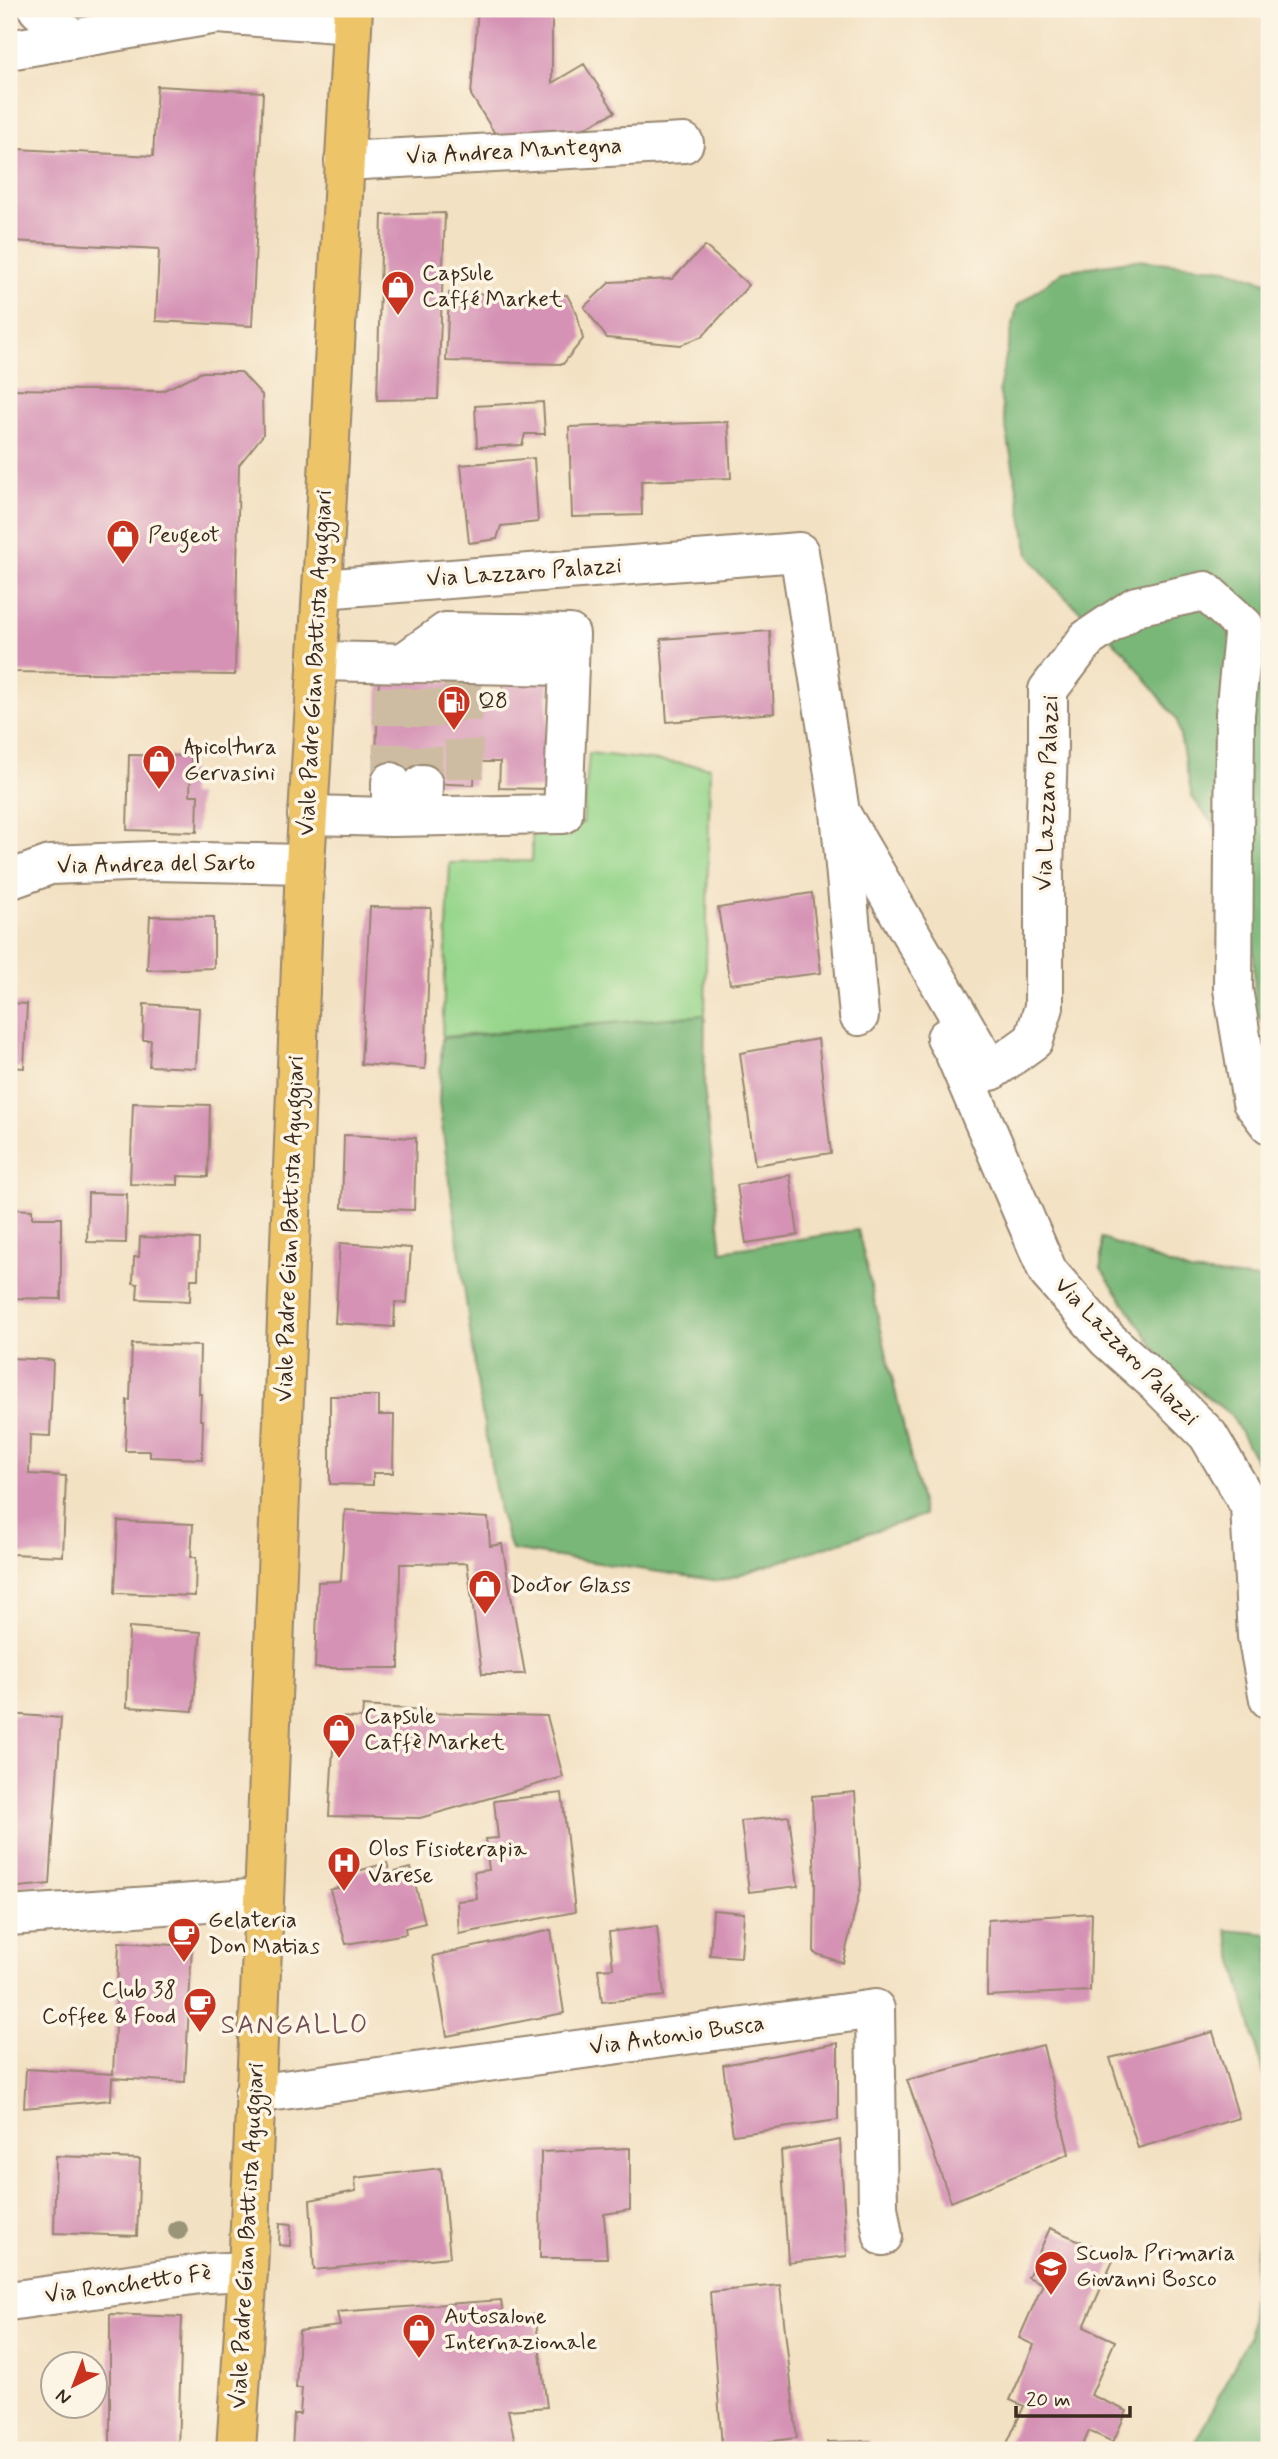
<svg xmlns="http://www.w3.org/2000/svg" width="1278" height="2459" viewBox="0 0 1278 2459" font-family="Mynerve,sans-serif">
  <style>
    .green { fill: #97d68c; stroke: #698055; stroke-width: 2 }
    .forest { fill: #79b778; stroke: #5a704b; stroke-width: 2 }
    .building { fill: #d592b5 }
    .lines { fill: none; stroke-linecap: round; stroke-linejoin: round }
    .minor-tunnel { stroke: #cebca2; stroke-width: 38; stroke-dasharray: 38 19; stroke-linecap: butt }
    .minor-casing { stroke: #978670; stroke-width: 42 }
    .major-casing { stroke: #978670; stroke-width: 42 }
    .minor { stroke: #fff; stroke-width: 38 }
    .major { stroke: #eec469; stroke-width: 38 }
    .tree { fill: #9a9478 }
    .labels { text-anchor: middle; dominant-baseline: central; stroke-width: 7; stroke-linejoin: round; paint-order: stroke }
    .street-label { font-size: 23px; fill: #3b2a1e; stroke: #fcf5e5 }
    .poi-label { font-size: 23px; fill: #3b2a1e; stroke: #fcf5e5; text-anchor: start }
    .quarter-label { font-size: 26px; letter-spacing: 2px; fill: #714e53; stroke: #fcf5e5 }
  </style>
  <rect width="100%" height="100%" fill="#fcf5e5"/>
  <filter id="ink" filterUnits="userSpaceOnUse"><feTurbulence type="fractalNoise" baseFrequency=".0143" numOctaves="2"/><feDisplacementMap in="SourceGraphic" scale="14" xChannelSelector="R" yChannelSelector="G"/><feConvolveMatrix kernelMatrix="1 2 1 2 8 2 1 2 1" color-interpolation-filters="sRGB"/></filter>
  <filter id="wash" filterUnits="userSpaceOnUse"><feTurbulence type="fractalNoise" baseFrequency=".00686" numOctaves="4" result="noise"/><feDisplacementMap in="SourceGraphic" scale="28" xChannelSelector="R" yChannelSelector="G"/><feGaussianBlur stdDeviation="1.57" result="paint"/><feColorMatrix in="noise" values="0 0 0 0 0 0 0 0 0 0 0 0 0 0 0 0 0 1.4 0 .05"/><feComposite in="paint" operator="in"/></filter>
  <g filter="url(#wash)">
    <rect width="100%" height="100%" fill="#f3e1c3"/>
    <path class="green" d="M 589,753 L 710,767 L 705,1015 L 442,1037 L 450,863 L 532,861 L 532,827 L 583,823 Z"/>
    <path class="forest" d="M 1136,260 L 1227,269 L 1269,283 L 1269,1036 L 1255,1010 L 1252,874 L 1192,797 L 1177,720 L 1125,652 L 1054,587 L 1029,555 L 999,389 L 1017,306 L 1063,271 Z
      M 705,1015 L 704,1087 L 722,1251 L 858,1230 L 924,1515 L 720,1581 L 511,1550 L 499,1511 L 478,1390 L 439,1103 L 442,1038 Z
      M 1101,1238 L 1190,1272 L 1269,1280 L 1269,1484 L 1231,1415 L 1167,1366 L 1101,1269 Z
      M 1226,1930 L 1269,1934 L 1269,2096 Z
      M 1269,2098 L 1269,2450 L 1191,2450 L 1249,2337 Z"/>
    <g id="blocks">
      <path class="building" d="M 478,9 L 552,9 L 552,83 L 584,64 L 615,112 L 556,143 L 512,161 L 471,95 Z
        M 157,86 L 263,92 L 252,326 L 156,321 L 159,249 L 12,241 L 17,149 L 153,156 Z
        M 445,213 L 438,399 L 377,400 L 382,215 Z
        M 705,246 L 749,285 L 703,336 L 681,345 L 607,338 L 584,307 L 610,282 L 672,279 Z
        M 449,293 L 567,295 L 577,314 L 583,339 L 563,364 L 446,361 Z
        M 202,372 L 241,372 L 262,395 L 263,435 L 239,465 L 235,675 L 14,672 L 9,666 L 9,389 L 162,391 Z
        M 543,402 L 545,434 L 525,434 L 522,445 L 477,447 L 475,406 Z
        M 728,422 L 731,478 L 641,481 L 642,515 L 572,517 L 569,427 Z
        M 534,458 L 538,522 L 501,526 L 497,539 L 469,543 L 461,465 Z
        M 770,631 L 774,713 L 667,722 L 661,639 Z
        M 379,679 L 474,683 L 474,701 L 502,702 L 503,680 L 549,682 L 545,789 L 499,788 L 500,762 L 475,762 L 474,785 L 375,781 Z
        M 129,755 L 191,756 L 190,795 L 198,795 L 197,832 L 127,830 Z
        M 812,893 L 821,973 L 730,984 L 718,908 Z
        M 370,907 L 431,908 L 425,1069 L 361,1064 Z
        M 150,916 L 214,917 L 214,968 L 147,970 Z
        M 9,1003 L 27,1004 L 24,1068 L 9,1067 Z
        M 144,1004 L 199,1008 L 196,1068 L 149,1066 L 151,1040 L 143,1040 Z
        M 818,1039 L 831,1153 L 755,1165 L 740,1053 Z
        M 133,1103 L 210,1105 L 208,1177 L 178,1176 L 178,1185 L 130,1184 Z
        M 344,1135 L 416,1138 L 414,1210 L 342,1208 Z
        M 790,1175 L 798,1235 L 746,1243 L 737,1185 Z
        M 88,1193 L 127,1194 L 126,1243 L 87,1242 Z
        M 9,1209 L 32,1210 L 32,1218 L 61,1218 L 61,1299 L 9,1298 Z
        M 140,1237 L 199,1239 L 198,1279 L 191,1279 L 190,1301 L 137,1299 L 138,1284 L 133,1283 L 134,1257 L 139,1257 Z
        M 340,1243 L 411,1248 L 407,1303 L 395,1302 L 394,1327 L 335,1323 Z
        M 132,1344 L 200,1346 L 199,1394 L 201,1394 L 200,1420 L 203,1420 L 202,1459 L 150,1457 L 150,1451 L 125,1451 L 127,1400 L 130,1400 Z
        M 9,1358 L 53,1360 L 50,1436 L 30,1435 L 29,1474 L 66,1476 L 63,1556 L 9,1554 Z
        M 330,1396 L 379,1396 L 379,1415 L 394,1415 L 393,1473 L 373,1473 L 373,1485 L 330,1484 Z
        M 345,1510 L 488,1518 L 490,1546 L 502,1544 L 525,1674 L 482,1674 L 467,1563 L 400,1564 L 399,1668 L 315,1668 L 318,1582 L 341,1581 Z
        M 118,1521 L 193,1524 L 191,1557 L 196,1557 L 195,1596 L 115,1593 Z
        M 129,1627 L 201,1632 L 193,1711 L 127,1707 Z
        M 363,1706 L 424,1710 L 423,1713 L 547,1716 L 563,1777 L 420,1818 L 329,1816 L 335,1717 L 362,1718 Z
        M 9,1714 L 61,1718 L 50,1884 L 9,1888 Z
        M 855,1792 L 861,1885 L 843,1963 L 814,1953 L 815,1883 L 812,1796 Z
        M 562,1793 L 575,1912 L 459,1934 L 457,1901 L 477,1899 L 474,1872 L 489,1870 L 485,1839 L 498,1838 L 494,1801 Z
        M 789,1816 L 798,1886 L 749,1892 L 741,1821 Z
        M 387,1863 L 390,1873 L 411,1868 L 425,1923 L 405,1928 L 406,1934 L 346,1944 L 330,1890 L 341,1887 L 339,1880 L 349,1878 L 347,1874 Z
        M 713,1910 L 744,1913 L 741,1957 L 710,1955 Z
        M 1092,1913 L 1090,1991 L 987,1996 L 988,1920 Z
        M 657,1926 L 664,1996 L 602,2002 L 598,1969 L 613,1968 L 609,1932 Z
        M 551,1930 L 564,2013 L 447,2036 L 433,1956 Z
        M 119,1942 L 192,1946 L 185,2082 L 112,2078 L 111,2100 L 24,2108 L 26,2069 L 113,2074 Z
        M 1213,2032 L 1239,2118 L 1138,2148 L 1110,2058 Z
        M 838,2043 L 838,2120 L 733,2135 L 723,2065 Z
        M 1043,2045 L 1069,2154 L 951,2202 L 907,2080 Z
        M 840,2140 L 847,2256 L 788,2263 L 781,2151 Z
        M 630,2148 L 630,2210 L 604,2214 L 607,2258 L 540,2258 L 541,2152 Z
        M 56,2156 L 140,2159 L 137,2236 L 54,2233 Z
        M 441,2168 L 450,2257 L 314,2270 L 310,2200 L 356,2191 L 355,2178 Z
        M 280,2223 L 291,2224 L 290,2246 L 279,2245 Z
        M 1050,2228 L 1115,2256 L 1084,2327 L 1115,2341 L 1091,2395 L 1127,2411 L 1113,2442 L 1089,2431 L 1081,2450 L 1004,2450 L 1024,2406 L 1010,2400 L 1034,2345 L 1019,2338 L 1043,2284 L 1028,2277 Z
        M 780,2285 L 797,2438 L 722,2447 L 710,2292 Z
        M 501,2300 L 504,2322 L 535,2314 L 547,2407 L 508,2410 L 516,2447 L 492,2450 L 292,2450 L 294,2414 L 300,2414 L 302,2388 L 296,2388 L 299,2331 L 340,2326 L 337,2312 Z
        M 110,2314 L 182,2317 L 178,2450 L 110,2450 Z
        M 870,2441 L 872,2450 L 828,2450 L 828,2442 Z"/>
    </g>
  </g>
  <g filter="url(#ink)">
    <use href="#blocks" fill-opacity="0" stroke="#978670" stroke-width="2"/>
    <g class="lines">
      <path class="minor-tunnel" d="M 463,683 L 464,785
        M 391,782 L 393,680
        M 423,784 L 425,681"/>
      <defs>
        <path id="minor" d="M 38,9 L 72,39
          M 9,50 L 217,14 L 352,24
          M 344,161 L 684,143
          M 322,589 L 799,552 L 840,812 L 859,1016
          M 404,662 L 446,632 L 570,634 L 569,666
          M 840,812 L 991,1071 L 1034,1040 L 1044,1007 L 1044,871 L 1048,746 L 1048,690 L 1087,639 L 1136,606 L 1205,591 L 1244,626 L 1235,714 L 1233,989 L 1252,1102 L 1269,1124
          M 307,815 L 391,817 L 563,814 L 569,666 L 317,661
          M 422,816 L 423,784
          M 391,817 L 391,782
          M 9,880 L 50,865 L 153,861 L 305,864
          M 946,1038 L 954,1052 L 1048,1272 L 1107,1339 L 1153,1380 L 1208,1435 L 1250,1506 L 1257,1636 L 1269,1699
          M 9,1916 L 264,1898
          M 254,2094 L 875,2009 L 878,2207 L 883,2236
          M 9,2301 L 207,2273 L 248,2271"/>
        <path id="major" d="M 236,2450 L 248,2271 L 263,1926 L 305,864 L 322,589 L 353,9"/>
      </defs>
      <use href="#minor" class="minor-casing"/>
      <use href="#major" class="major-casing"/>
      <use href="#minor" class="minor"/>
      <use href="#major" class="major"/>
    </g>
    <circle class="tree" cx="178" cy="2230" r="10"/>
  </g>
  <defs>
    <symbol id="shop-pin" viewBox="-11 -11 22 30"><path d="M0 17L-7.5 6A9.5 9.5 0 1 1 7.5 6Z" fill="#c8321e" stroke="#fcf5e5"/><path d="M-5-2.5h2.3a2.7 3.5 0 0 1 5.4 0H5L5.5 6h-11ZM-1.5-2.5h3a1.5 2.3 0 0 0-3 0Z" fill="#fff"/></symbol>
    <symbol id="fuel-pin" viewBox="-11 -11 22 30"><path d="M0 17L-7.5 6A9.5 9.5 0 1 1 7.5 6Z" fill="#c8321e" stroke="#fcf5e5"/><path d="M-5.5-6h7V0h2V4h1.3V-2.5L3-4.5l.8-.8L6-3V5H2.5V1h-1V6h-7ZM-4.2-4.7v3.2H.2V-4.7Z" fill="#fff"/></symbol>
    <symbol id="hospital-pin" viewBox="-11 -11 22 30"><path d="M0 17L-7.5 6A9.5 9.5 0 1 1 7.5 6Z" fill="#c8321e" stroke="#fcf5e5"/><path d="M-5-5h3v3.5h4V-5h3V5h-3V1.5h-4V5h-3Z" fill="#fff"/></symbol>
    <symbol id="cafe-pin" viewBox="-11 -11 22 30"><path d="M0 17L-7.5 6A9.5 9.5 0 1 1 7.5 6Z" fill="#c8321e" stroke="#fcf5e5"/><path d="M-5.5-4.5H6V0H3Q3 3.5 0 3.5H-2.5Q-5.5 3.5-5.5 0ZM3-3.2v2h1.7v-2ZM-6 4.5H4V6H-6Z" fill="#fff"/></symbol>
    <symbol id="school-pin" viewBox="-11 -11 22 30"><path d="M0 17L-7.5 6A9.5 9.5 0 1 1 7.5 6Z" fill="#c8321e" stroke="#fcf5e5"/><path d="M0-5L7-2L0 1L-7-2ZM-4 1L0 2.5L4 1V4Q0 6-4 4Z" fill="#fff"/></symbol>
  </defs>
  <g fill-rule="evenodd">
    <use href="#shop-pin" x="379" y="268" width="38" height="52"/>
    <use href="#shop-pin" x="104" y="517" width="38" height="52"/>
    <use href="#fuel-pin" x="435" y="683" width="38" height="52"/>
    <use href="#shop-pin" x="140" y="742" width="38" height="52"/>
    <use href="#shop-pin" x="466" y="1567" width="38" height="52"/>
    <use href="#shop-pin" x="320" y="1711" width="38" height="52"/>
    <use href="#hospital-pin" x="325" y="1844" width="38" height="52"/>
    <use href="#cafe-pin" x="165" y="1915" width="38" height="52"/>
    <use href="#cafe-pin" x="181" y="1985" width="38" height="52"/>
    <use href="#school-pin" x="1032" y="2248" width="38" height="52"/>
    <use href="#shop-pin" x="400" y="2311" width="38" height="52"/>
  </g>
  <g class="labels">
    <g class="street-label">
      <text transform="translate(514 152) rotate(-3)">Via Andrea Mantegna</text>
      <text transform="translate(524 573) rotate(-4)">Via Lazzaro Palazzi</text>
      <text transform="translate(316 663) rotate(-87)">Viale Padre Gian Battista Aguggiari</text>
      <text transform="translate(1048 793) rotate(-88)">Via Lazzaro Palazzi</text>
      <text transform="translate(156 865) rotate(-1)">Via Andrea del Sarto</text>
      <text transform="translate(291 1229) rotate(-88)">Viale Padre Gian Battista Aguggiari</text>
      <text transform="translate(1126 1352) rotate(46)">Via Lazzaro Palazzi</text>
      <text transform="translate(677 2036) rotate(-8)">Via Antonio Busca</text>
      <text transform="translate(248 2236) rotate(-87)">Viale Padre Gian Battista Aguggiari</text>
      <text transform="translate(128 2285) rotate(-8)">Via Ronchetto Fè</text>
    </g>
    <g class="poi-label">
      <text x="422" y="274">Capsule<tspan x="422" dy="26">Caffé Market</tspan></text>
      <text x="148" y="536">Peugeot</text>
      <text x="478" y="702">Q8</text>
      <text x="184" y="748">Apicoltura<tspan x="184" dy="26">Gervasini</tspan></text>
      <text x="510" y="1586">Doctor Glass</text>
      <text x="364" y="1717">Capsule<tspan x="364" dy="26">Caffè Market</tspan></text>
      <text x="368" y="1850">Olos Fisioterapia<tspan x="368" dy="26">Varese</tspan></text>
      <text x="208" y="1921">Gelateria<tspan x="208" dy="26">Don Matias</tspan></text>
      <text x="176" y="1991" text-anchor="end">Club 38<tspan x="176" dy="26">Coffee &amp; Food</tspan></text>
      <text x="1076" y="2254">Scuola Primaria<tspan x="1076" dy="26">Giovanni Bosco</tspan></text>
      <text x="444" y="2317">Autosalone<tspan x="444" dy="26">Internazionale</tspan></text>
    </g>
    <g class="quarter-label">
      <text x="295" y="2026">SANGALLO</text>
    </g>
  </g>
  <rect width="1278" height="2459" fill="none" stroke="#fcf5e5" stroke-width="35"/>
  <g transform="translate(74 2385) rotate(222)"><circle r="33" fill="#fcf5e5" stroke="#afa495" stroke-width="2"/>
  <path d="M0-5L12 26L0 18L-12 26Z" fill="#c8321e"/>
  <text y="-10" font-size="19" font-weight="bold" text-anchor="middle" fill="#3b2a1e">N</text>
  </g>
  <path d="M1016 2406v10h114v-10" fill="none" stroke="#3b2a1e" stroke-width="3.5"/>
  <text x="1026" y="2406" font-size="21" fill="#3b2a1e" stroke="#fcf5e5" stroke-width="5" paint-order="stroke">20 m</text>
</svg>
